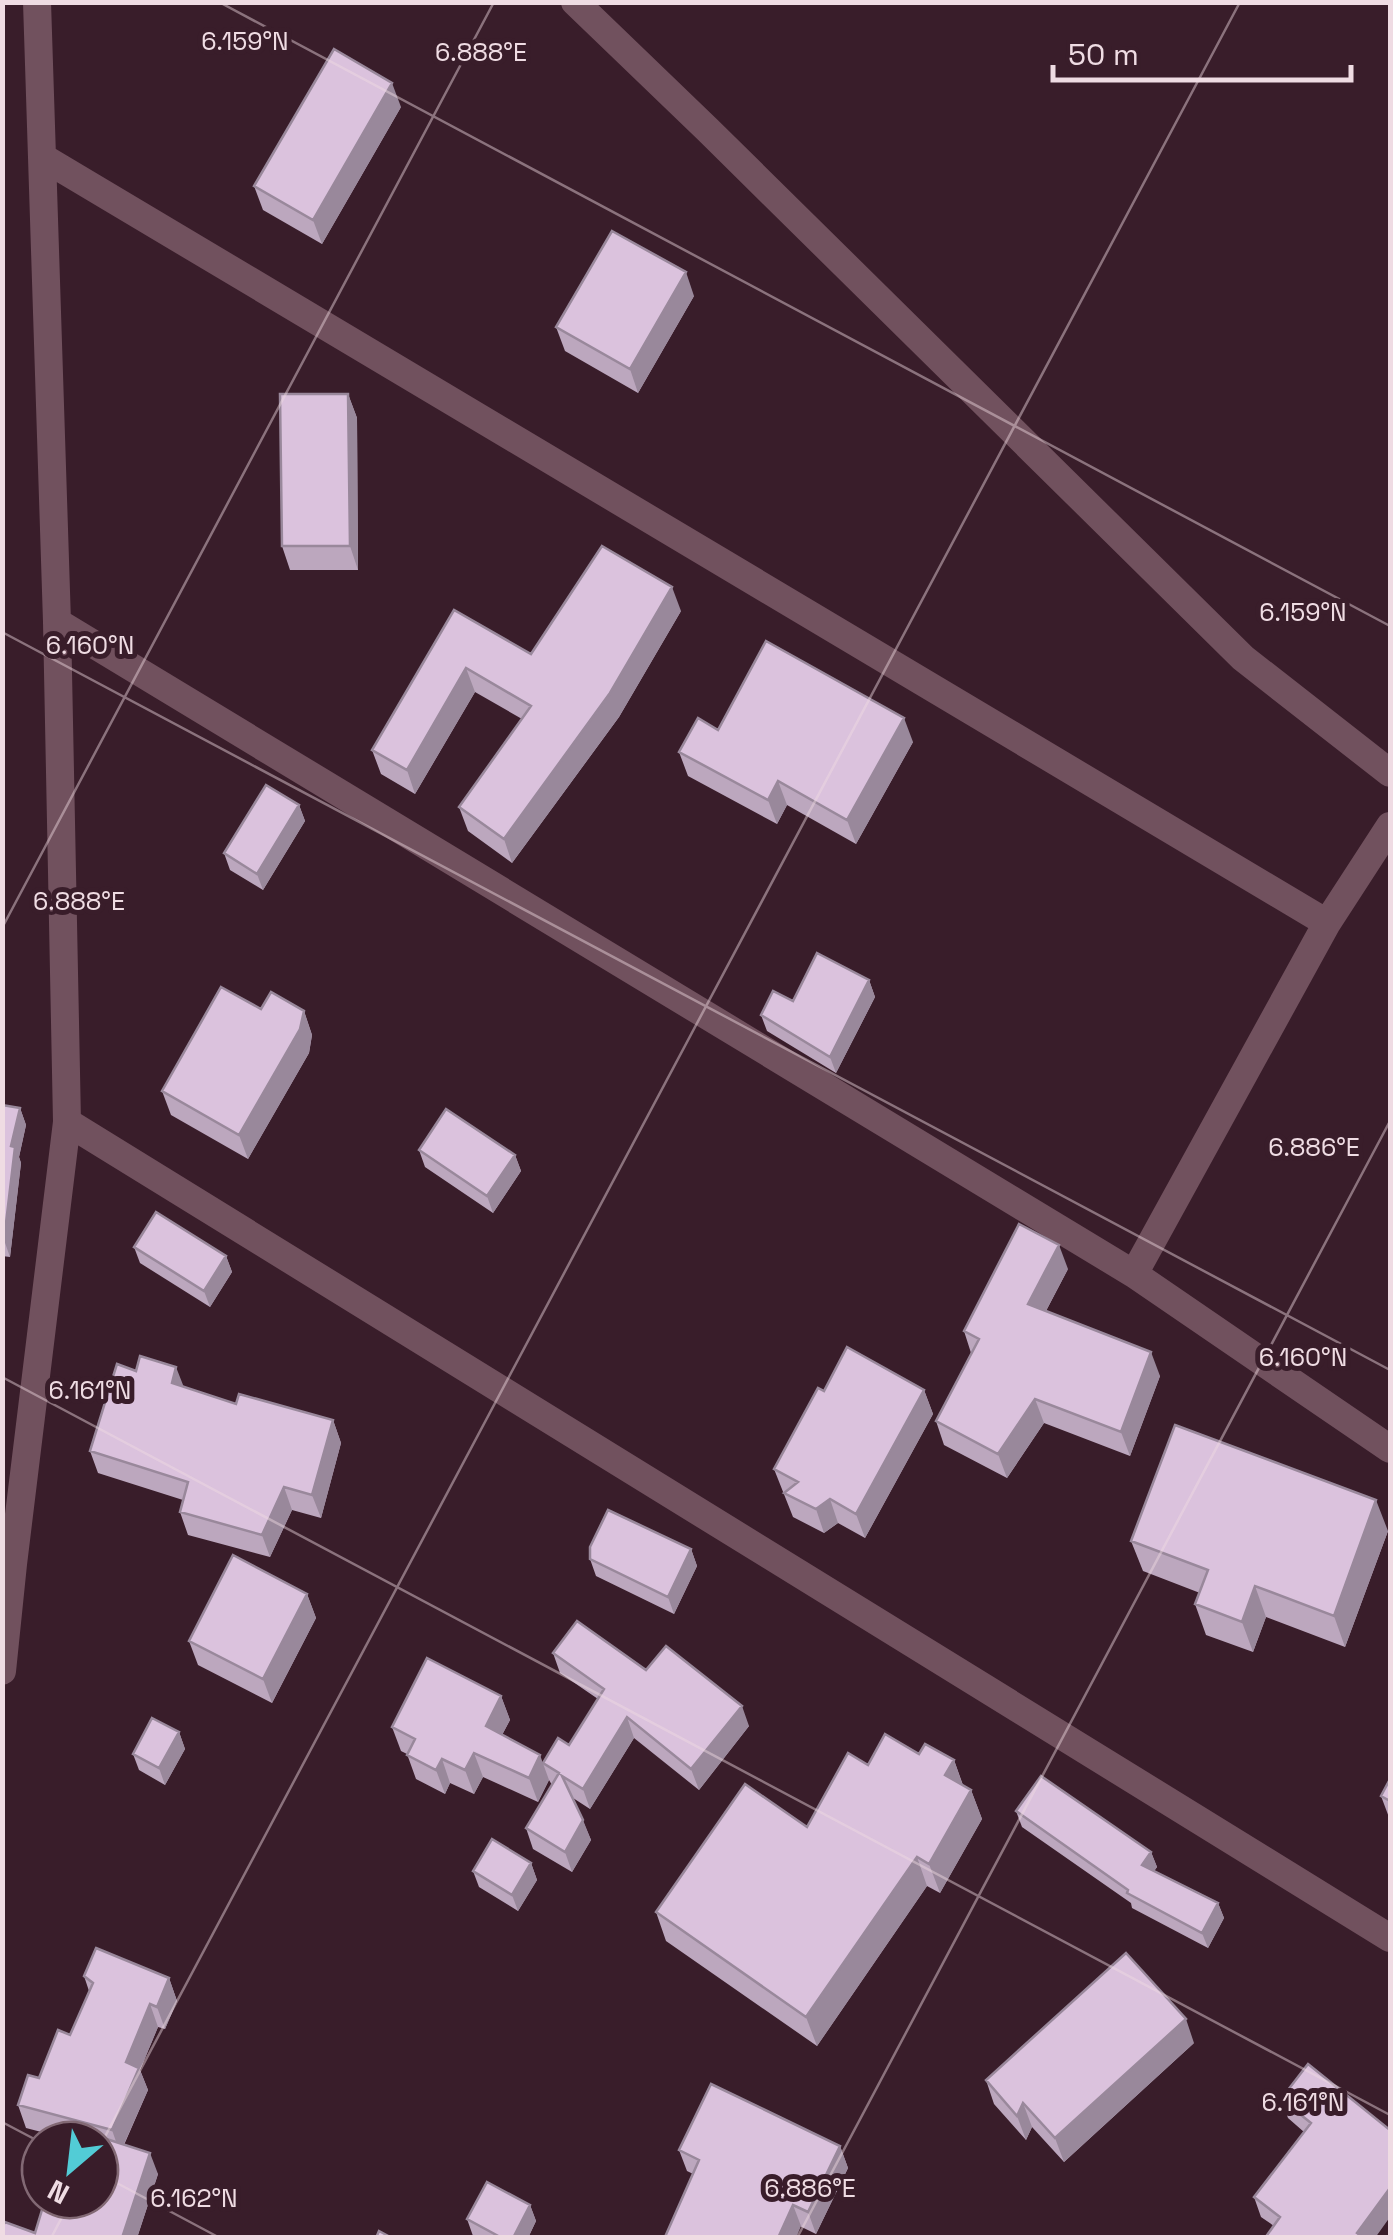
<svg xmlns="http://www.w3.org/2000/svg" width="1393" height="2240" viewBox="0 0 1393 2240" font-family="'Space Grotesk',sans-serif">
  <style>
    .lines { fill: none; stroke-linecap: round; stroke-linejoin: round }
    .minor { stroke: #71515e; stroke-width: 28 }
    .wall { fill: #bca7be }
    .shaded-wall { fill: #99889b }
    .building { fill: #dbc2dd; stroke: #99889b; stroke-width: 2.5 }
    .ticks { fill: none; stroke: #efdce3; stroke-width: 2.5; stroke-opacity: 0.45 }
    .ticks-label { font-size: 25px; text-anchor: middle; fill: #efdce3; stroke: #391d2a; stroke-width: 10; stroke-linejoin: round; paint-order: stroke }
  </style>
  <rect width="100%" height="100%" fill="#391d2a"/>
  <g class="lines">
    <path class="minor" d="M 575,2 L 708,130 L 1243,658 L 1390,773
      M 42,157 L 1327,923
      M 57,622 L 1134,1274 L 1390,1449
      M 67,1122 L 1390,1938
      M 1134,1274 L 1327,923 L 1390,826
      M 2,1671 L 13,1564 L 67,1122 L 57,622 L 37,2"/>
  </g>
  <path class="wall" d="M 401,107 L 322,244 L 263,210 L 254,186 Z
    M 694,296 L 638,393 L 565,351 L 556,327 Z
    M 348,394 L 357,418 L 358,570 L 290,570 L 282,546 Z
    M 454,610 L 531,654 L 681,611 L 619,717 L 512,863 L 468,831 L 459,807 L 522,719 L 475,692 L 415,794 L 381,774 L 372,750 Z
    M 718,730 L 913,742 L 856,844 L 787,805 L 777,824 L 688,776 L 679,752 Z
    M 299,805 L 305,821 L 263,890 L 230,870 L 224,853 Z
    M 869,980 L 875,997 L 836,1073 L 767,1031 L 761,1015 L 793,1001 Z
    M 261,1009 L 304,1011 L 312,1035 L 309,1053 L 248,1159 L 171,1115 L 162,1091 Z
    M 2,1105 L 20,1108 L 26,1125 L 19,1157 L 21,1163 L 10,1257 L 2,1256 Z
    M 419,1150 L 515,1155 L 521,1171 L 493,1213 L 425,1167 Z
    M 134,1247 L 226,1256 L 232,1272 L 210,1307 L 140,1263 Z
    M 1068,1269 L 1046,1311 L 1160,1376 L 1130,1456 L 1044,1423 L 1007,1478 L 944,1445 L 936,1421 L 971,1353 L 964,1331 Z
    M 184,1387 L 236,1404 L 333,1420 L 341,1443 L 321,1518 L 292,1510 L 270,1557 L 188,1535 L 180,1512 L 183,1500 L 98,1473 L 90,1451 Z
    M 924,1390 L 933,1414 L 865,1538 L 838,1523 L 824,1533 L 793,1517 L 774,1469 L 824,1391 Z
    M 1388,1531 L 1345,1647 L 1266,1617 L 1253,1652 L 1206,1635 L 1195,1604 L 1200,1593 L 1143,1571 L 1131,1541 Z
    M 691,1549 L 697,1566 L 674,1614 L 596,1576 L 590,1559 Z
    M 307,1594 L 316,1618 L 272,1703 L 198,1665 L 189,1641 Z
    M 553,1653 L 646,1670 L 749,1726 L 699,1790 L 634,1738 L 590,1809 L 573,1798 L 591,1840 L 572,1872 L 533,1849 L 526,1828 L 552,1785 L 549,1780 L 538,1802 L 483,1777 L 474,1794 L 450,1783 L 445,1794 L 416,1779 L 407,1754 L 401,1751 L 392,1727 L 501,1696 L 510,1720 L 502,1735 L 543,1763 L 569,1745 L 598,1699 L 560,1673 Z
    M 179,1732 L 185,1749 L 165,1785 L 139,1770 L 133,1754 Z
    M 919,1754 L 954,1760 L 963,1785 L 971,1790 L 982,1819 L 940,1893 L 927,1886 L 817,2046 L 666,1941 L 656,1912 L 807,1827 L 868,1765 Z
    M 1390,1779 L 1390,1820 L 1381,1796 Z
    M 1016,1811 L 1151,1852 L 1157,1867 L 1154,1871 L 1218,1903 L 1224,1918 L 1208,1948 L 1132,1908 L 1131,1903 L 1022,1827 Z
    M 531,1863 L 537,1880 L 518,1911 L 479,1887 L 473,1871 Z
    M 84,1976 L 169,1978 L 177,2001 L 165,2029 L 158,2027 L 140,2070 L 148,2090 L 124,2145 L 158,2174 L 137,2238 L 2,2238 L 35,2233 L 100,2200 L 100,2140 L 72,2140 L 26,2128 L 18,2105 L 70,2035 L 89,1991 Z
    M 1194,2043 L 1064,2162 L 1032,2127 L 1026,2140 L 994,2104 L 986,2080 Z
    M 1308,2064 L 1375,2238 L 1274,2226 L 1261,2217 L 1254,2197 L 1304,2132 L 1288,2118 L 1281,2099 Z
    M 840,2146 L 848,2168 L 816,2234 L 687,2171 L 679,2150 Z
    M 530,2205 L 536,2221 L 528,2238 L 477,2238 L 473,2236 L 467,2219 Z"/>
  <path class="shaded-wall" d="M 392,83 L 401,107 L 322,244 L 313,220 Z
    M 686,272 L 694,296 L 638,393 L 630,369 Z
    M 348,394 L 357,418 L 358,570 L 350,546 Z
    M 672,587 L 681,611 L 619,717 L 512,863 L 504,839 Z
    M 466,668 L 475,692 L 415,794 L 407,770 Z
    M 904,718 L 913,742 L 856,844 L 847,820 Z
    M 778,781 L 787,805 L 777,824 L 768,800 Z
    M 299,805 L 305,821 L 263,890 L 257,874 Z
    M 869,980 L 875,997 L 836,1073 L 830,1057 Z
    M 304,1011 L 312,1035 L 309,1053 L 248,1159 L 239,1135 Z
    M 20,1108 L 26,1125 L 19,1157 L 21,1163 L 10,1257 L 4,1240 L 11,1146 Z
    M 515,1155 L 521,1171 L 493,1213 L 487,1196 Z
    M 1059,1245 L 1068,1269 L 1037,1328 L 1028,1304 Z
    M 226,1256 L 232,1272 L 210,1307 L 204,1291 Z
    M 1151,1352 L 1160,1376 L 1130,1456 L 1121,1432 Z
    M 176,1367 L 185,1390 L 172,1383 Z
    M 924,1390 L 933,1414 L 865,1538 L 856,1514 Z
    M 1035,1399 L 1044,1423 L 1007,1478 L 998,1454 Z
    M 333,1420 L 341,1443 L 321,1518 L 312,1495 Z
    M 284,1487 L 292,1510 L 270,1557 L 262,1535 Z
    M 830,1499 L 838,1523 L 824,1533 L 816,1509 Z
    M 1376,1500 L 1388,1531 L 1345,1647 L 1334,1616 Z
    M 691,1549 L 697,1566 L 674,1614 L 668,1597 Z
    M 1255,1586 L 1266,1617 L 1253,1652 L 1242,1622 Z
    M 307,1594 L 316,1618 L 272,1703 L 263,1679 Z
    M 501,1696 L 510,1720 L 494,1750 L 486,1726 Z
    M 742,1706 L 749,1726 L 699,1790 L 691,1769 Z
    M 627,1717 L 634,1738 L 590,1809 L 583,1789 Z
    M 179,1732 L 185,1749 L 165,1785 L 159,1768 Z
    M 474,1753 L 483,1777 L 474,1794 L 465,1770 Z
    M 540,1755 L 549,1780 L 538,1802 L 529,1778 Z
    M 442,1759 L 450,1783 L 445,1794 L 436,1770 Z
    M 954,1760 L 964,1789 L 945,1775 Z
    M 971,1790 L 982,1819 L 940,1893 L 929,1864 Z
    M 583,1820 L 591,1840 L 572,1872 L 565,1852 Z
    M 1151,1852 L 1157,1867 L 1148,1880 L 1142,1865 Z
    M 917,1857 L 927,1886 L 817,2046 L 806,2017 Z
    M 531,1863 L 537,1880 L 518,1911 L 512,1895 Z
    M 1218,1903 L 1224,1918 L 1208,1948 L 1202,1933 Z
    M 169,1978 L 177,2001 L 165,2029 L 157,2007 Z
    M 150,2004 L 158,2027 L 140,2070 L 148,2090 L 120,2153 L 112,2130 L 126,2062 Z
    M 1186,2019 L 1194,2043 L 1064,2162 L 1055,2138 Z
    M 1023,2103 L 1032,2127 L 1026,2140 L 1017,2116 Z
    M 840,2146 L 848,2168 L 816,2234 L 808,2212 Z
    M 150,2153 L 158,2174 L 137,2238 L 122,2238 Z
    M 1390,2188 L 1390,2217 L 1375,2238 L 1359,2238 L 1357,2233 Z
    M 530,2205 L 536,2221 L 528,2238 L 513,2238 Z
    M 793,2205 L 801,2226 L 796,2238 L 778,2238 Z"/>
  <path class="building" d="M 334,49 L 392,83 L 313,220 L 254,186 Z
    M 612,231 L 686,272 L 630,369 L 556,327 Z
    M 280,394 L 348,394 L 350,546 L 282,546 Z
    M 602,546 L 672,587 L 610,693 L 504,839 L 459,807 L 531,706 L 466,668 L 407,770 L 372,750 L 454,610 L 531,654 Z
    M 766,641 L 904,718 L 847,820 L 778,781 L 768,800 L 679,752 L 698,718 L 718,730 Z
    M 266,785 L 299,805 L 257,874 L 224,853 Z
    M 817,953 L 869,980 L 830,1057 L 761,1015 L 773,991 L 793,1001 Z
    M 221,987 L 261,1009 L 271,992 L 304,1011 L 300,1029 L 239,1135 L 162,1091 Z
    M 2,1105 L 20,1108 L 11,1146 L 15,1147 L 4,1240 L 2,1240 Z
    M 446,1109 L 515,1155 L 487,1196 L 419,1150 Z
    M 156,1212 L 226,1256 L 204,1291 L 134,1247 Z
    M 1019,1224 L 1059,1245 L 1028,1304 L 1151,1352 L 1121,1432 L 1035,1399 L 998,1454 L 936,1421 L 979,1339 L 964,1331 Z
    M 847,1347 L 924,1390 L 856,1514 L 830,1499 L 816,1509 L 784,1493 L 798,1482 L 774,1469 L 818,1388 L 824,1391 Z
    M 140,1356 L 176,1367 L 172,1383 L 236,1404 L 239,1394 L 333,1420 L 312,1495 L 284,1487 L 262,1535 L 180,1512 L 188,1482 L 90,1451 L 117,1364 L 136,1371 Z
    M 1175,1425 L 1376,1500 L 1334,1616 L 1255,1586 L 1242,1622 L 1195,1604 L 1208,1570 L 1131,1541 Z
    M 608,1510 L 691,1549 L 668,1597 L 590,1559 L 590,1547 Z
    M 233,1555 L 307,1594 L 263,1679 L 189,1641 Z
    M 577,1621 L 646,1670 L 666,1646 L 742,1706 L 691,1769 L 627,1717 L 583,1789 L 562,1776 L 583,1820 L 565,1852 L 526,1828 L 559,1773 L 543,1763 L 558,1738 L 569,1745 L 604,1689 L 553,1653 Z
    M 427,1658 L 501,1696 L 486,1726 L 540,1755 L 529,1778 L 474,1753 L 465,1770 L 442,1759 L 436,1770 L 407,1755 L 415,1739 L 392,1727 Z
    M 152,1718 L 179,1732 L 159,1768 L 133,1754 Z
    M 885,1734 L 919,1754 L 925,1744 L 954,1760 L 945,1775 L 971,1790 L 929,1864 L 917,1857 L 806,2017 L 656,1912 L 745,1784 L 807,1827 L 848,1753 L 868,1765 Z
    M 1041,1776 L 1151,1852 L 1142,1865 L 1218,1903 L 1202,1933 L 1127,1893 L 1128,1890 L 1016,1811 Z
    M 1390,1779 L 1390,1801 L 1381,1796 Z
    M 492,1839 L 531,1863 L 512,1895 L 473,1871 Z
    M 96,1948 L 169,1978 L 157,2007 L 150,2004 L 126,2062 L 139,2068 L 112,2130 L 18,2105 L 28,2075 L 39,2078 L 58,2030 L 70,2035 L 93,1983 L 84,1976 Z
    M 1126,1953 L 1186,2019 L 1055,2138 L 1023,2103 L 1017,2116 L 986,2080 Z
    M 1308,2064 L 1390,2130 L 1390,2188 L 1357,2233 L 1364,2238 L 1265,2238 L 1280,2217 L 1254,2197 L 1311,2123 L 1281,2099 Z
    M 711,2084 L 840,2146 L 808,2212 L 793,2205 L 778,2238 L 665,2237 L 699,2160 L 679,2150 Z
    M 85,2132 L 150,2153 L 122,2238 L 2,2238 L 2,2228 L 5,2222 L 35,2233 L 45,2200 L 100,2200 L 100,2140 L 82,2140 Z
    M 487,2182 L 530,2205 L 513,2238 L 502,2238 L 467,2219 Z
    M 379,2231 L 392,2238 L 376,2238 Z"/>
  <path class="ticks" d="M 219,2 L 1390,626M 2,632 L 1390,1370M 2,928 L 494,2M 2,1377 L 1390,2115M 2,2122 L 40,2142M 100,2146 L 1240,2M 100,2174 L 220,2238M 51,2238 L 71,2200M 797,2238 L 1390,1121"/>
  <g class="ticks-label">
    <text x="245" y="50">6.159°N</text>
    <text x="481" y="61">6.888°E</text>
    <text x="1303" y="621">6.159°N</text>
    <text x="90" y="654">6.160°N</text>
    <text x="79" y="910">6.888°E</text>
    <text x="1314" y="1156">6.886°E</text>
    <text x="1303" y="1366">6.160°N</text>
    <text x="90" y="1399">6.161°N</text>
    <text x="1303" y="2111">6.161°N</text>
    <text x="810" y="2197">6.886°E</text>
    <text x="194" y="2207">6.162°N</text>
  </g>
  <rect width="1393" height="2240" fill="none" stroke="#efdce3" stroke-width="10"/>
  <g transform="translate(70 2170) rotate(208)"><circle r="48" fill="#391d2a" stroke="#826974" stroke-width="2.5"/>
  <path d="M0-8L18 38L0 25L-18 38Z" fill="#52ccd6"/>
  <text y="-15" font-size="28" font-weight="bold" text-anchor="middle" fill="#efdce3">N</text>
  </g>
  <path d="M1053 65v15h298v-15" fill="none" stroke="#efdce3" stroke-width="5"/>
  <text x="1068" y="65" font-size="30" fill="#efdce3" stroke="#391d2a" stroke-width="8" paint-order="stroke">50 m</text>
</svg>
